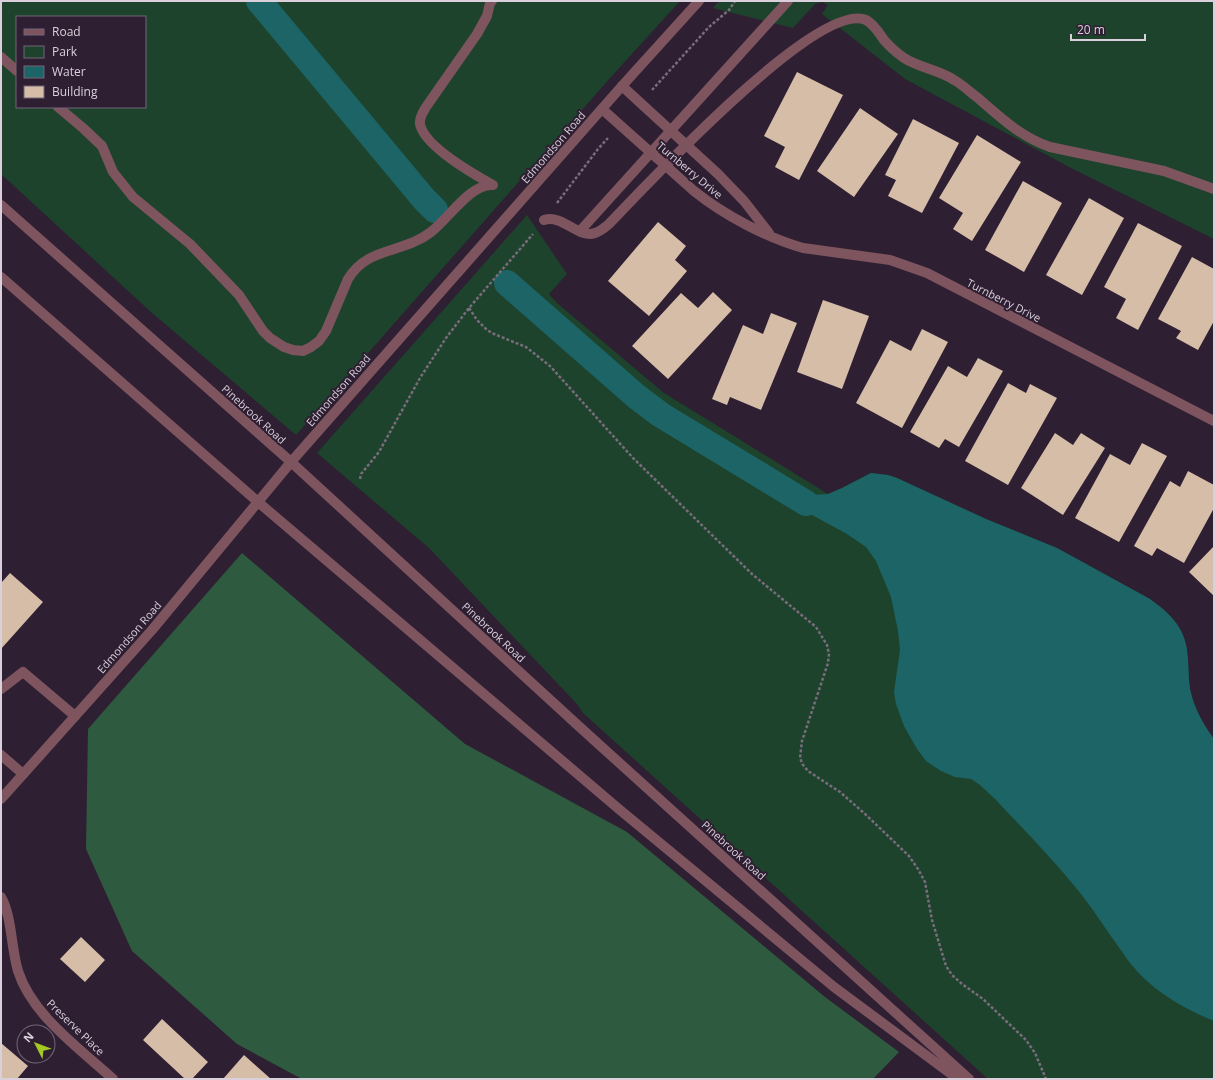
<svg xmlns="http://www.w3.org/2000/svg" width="1215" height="1080" viewBox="0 0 1215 1080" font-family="'Open Sans',sans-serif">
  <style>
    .green { fill: #1d432c; fill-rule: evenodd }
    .forest { fill: #2e5b3f }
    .water { fill: #1d6467 }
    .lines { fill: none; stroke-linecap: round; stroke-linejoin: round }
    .canal { stroke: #1d6467; stroke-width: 26 }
    .building { fill: #d5bda7 }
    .path { stroke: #796c7c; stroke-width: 2.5; stroke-dasharray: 3 2; stroke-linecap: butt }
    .service { stroke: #7e545e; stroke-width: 10 }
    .minor { stroke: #7e545e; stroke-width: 10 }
    .tertiary { stroke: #7e545e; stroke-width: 10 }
    .labels { text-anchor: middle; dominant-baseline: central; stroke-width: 4; stroke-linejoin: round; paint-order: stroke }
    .street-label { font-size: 11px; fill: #dad0dc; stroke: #2e1f32 }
  </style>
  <rect width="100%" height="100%" fill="#2e1f32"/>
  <path class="green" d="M 1,1 L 680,1 L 611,77 L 296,435 L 152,313 L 1,174 ZM 17,17 L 145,17 L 145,107 L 17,107 Z
    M 719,1 L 1214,1 L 1214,239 L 1071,168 L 905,79 L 822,14 L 828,5 L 822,2 L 815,4 L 793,28 L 713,8 Z
    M 527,215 L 567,274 L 549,294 L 557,303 L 664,393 L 828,494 L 842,488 L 871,473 L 888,475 L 897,478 L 986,519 L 1057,548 L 1150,599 C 1168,612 1184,626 1187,650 C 1189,663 1188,676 1190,689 C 1194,708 1203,724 1214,739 L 1214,1079 L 988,1079 L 583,713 L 577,704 L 429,548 L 317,453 Z"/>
  <path class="forest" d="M 242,553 L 465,744 L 627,832 L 825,997 L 899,1052 L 873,1079 L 311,1079 L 300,1078 L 237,1044 L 132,951 L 86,849 L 88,729 Z"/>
  <path class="water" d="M 871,473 L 888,475 L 897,478 L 986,519 L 1057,548 L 1150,599 C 1168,612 1184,626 1187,650 C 1189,663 1188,676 1190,689 C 1194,708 1203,724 1214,739 L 1214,1021 C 1182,1008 1151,990 1130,963 C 1113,940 1098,916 1081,894 C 1054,860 1024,830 995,799 L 980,785 L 971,779 L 955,777 L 941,771 L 926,761 L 917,749 L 904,726 L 896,704 L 894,692 L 900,650 L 898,631 L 891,597 L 876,561 L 866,547 L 847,534 L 801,509 L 811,495 L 828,494 L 842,488 Z"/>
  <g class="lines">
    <path class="canal" d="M 259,1 L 424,199 L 435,210
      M 507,283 L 637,397 L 661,415 L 806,503"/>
  </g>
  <path class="building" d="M 797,72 L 843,95 L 799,180 L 775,167 L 785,147 L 764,136 Z
    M 860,108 L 898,134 L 854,197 L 817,171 Z
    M 913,119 L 959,143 L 922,213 L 888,196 L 896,180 L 885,175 Z
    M 977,135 L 1021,162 L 972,241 L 953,229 L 963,213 L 939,198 Z
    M 1023,181 L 1062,203 L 1024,272 L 985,250 Z
    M 1089,198 L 1124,218 L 1082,295 L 1046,275 Z
    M 658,222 L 686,246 L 675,260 L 687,271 L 649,316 L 608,281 Z
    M 1138,223 L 1182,246 L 1138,330 L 1116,318 L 1126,299 L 1104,287 Z
    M 1192,257 L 1214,269 L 1214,321 L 1198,350 L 1176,338 L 1181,331 L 1158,319 Z
    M 713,292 L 732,310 L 668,379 L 632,346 L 681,293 L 698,308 Z
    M 823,300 L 869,316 L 842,389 L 797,372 Z
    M 771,313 L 797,323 L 761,410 L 730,397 L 727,405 L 712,399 L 743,325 L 763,334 Z
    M 922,329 L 948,342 L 902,428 L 856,403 L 890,340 L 911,351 Z
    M 978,358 L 1003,371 L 959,447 L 945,439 L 939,448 L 910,432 L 948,366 L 967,377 Z
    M 1008,383 L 1026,393 L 1030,384 L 1057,398 L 1008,485 L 965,461 Z
    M 1055,433 L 1073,445 L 1081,433 L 1105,448 L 1063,515 L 1021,488 Z
    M 1142,443 L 1167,456 L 1119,542 L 1075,518 L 1110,454 L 1130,465 Z
    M 1188,471 L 1214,485 L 1214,508 L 1184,563 L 1157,548 L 1152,556 L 1134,546 L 1170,481 L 1180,487 Z
    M 1214,546 L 1214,596 L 1189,572 Z
    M 10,573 L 43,602 L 1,649 L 1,583 Z
    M 81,937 L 105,960 L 85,982 L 60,959 Z
    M 162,1019 L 208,1062 L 192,1079 L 185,1079 L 143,1040 Z
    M 1,1043 L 28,1066 L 17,1079 L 1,1079 Z
    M 244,1055 L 271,1079 L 223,1079 Z"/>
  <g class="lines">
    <path class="path" d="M 652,90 L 709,27 L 729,10 L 735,1
      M 557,203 L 598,149 L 608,138
      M 469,308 L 477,320 L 487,330 L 494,334 L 526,347 L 550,366 L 633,458 L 752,574 L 816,627 L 827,645 L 829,654 L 828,663 L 802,741 L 800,758 L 803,765 L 808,771 L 840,792 L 864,813 L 909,856 L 918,869 L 925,882 L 932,920 L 946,966 L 952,975 L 962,984 L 983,999 L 1026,1040 L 1035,1053 L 1046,1079
      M 360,479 L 361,474 L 379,452 L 420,378 L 446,338 L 469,308 L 533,234"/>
    <path class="service" d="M 492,1 L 490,3 L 487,16 L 477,34 L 426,107 C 423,112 419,118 420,124 C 424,146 475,175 493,185
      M 1,57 L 17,71
      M 58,107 L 83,128 L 102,146 L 113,172 L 133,197 L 190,244 L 239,295 L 263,331 L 270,338 L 284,347 L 293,350 L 303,351 L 311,347 L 319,341 L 326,331 L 348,279 C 368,246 403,254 431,232 C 448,219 471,183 493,185
      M 544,220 C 563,214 578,239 595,233 C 601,231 605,227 609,224 C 644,188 817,0 866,20 C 874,24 879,33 884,40 C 890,47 897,53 904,58 C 920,68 939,70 954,80 C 963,85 970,92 978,98 C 1001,118 1021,137 1050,147 L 1164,171 L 1214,189
      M 580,231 L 788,1
      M 1,689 L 23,672 L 75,716
      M 1,755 L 23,774"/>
    <path class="minor" d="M 622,86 L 718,174 L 744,201 L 769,233
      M 602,109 L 694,191 C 724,215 767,238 803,248 L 890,260 L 927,273 L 1214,421
      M 1,897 C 12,916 11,948 18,971 C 32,1015 79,1048 113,1079"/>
    <path class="tertiary" d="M 1,205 L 291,462 L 583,730 L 969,1079
      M 1,277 L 258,502 L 620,810 L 834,987 L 958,1079
      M 1,799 L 152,630 L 291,462 L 622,86 L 699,1"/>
  </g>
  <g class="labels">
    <g class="street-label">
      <text transform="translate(553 147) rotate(-49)">Edmondson Road</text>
      <text transform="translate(690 170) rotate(40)">Turnberry Drive</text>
      <text transform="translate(1004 300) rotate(27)">Turnberry Drive</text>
      <text transform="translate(338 390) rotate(-49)">Edmondson Road</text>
      <text transform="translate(254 414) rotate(42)">Pinebrook Road</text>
      <text transform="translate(494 632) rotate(43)">Pinebrook Road</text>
      <text transform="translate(129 637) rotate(-49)">Edmondson Road</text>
      <text transform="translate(734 850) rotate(42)">Pinebrook Road</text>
      <text transform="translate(76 1027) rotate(44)">Preserve Place</text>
    </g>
  </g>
  <rect width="1215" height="1080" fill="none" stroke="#dad0dc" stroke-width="4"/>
  <rect x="16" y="16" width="130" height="92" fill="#2e1f32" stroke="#736676"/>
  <rect x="24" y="29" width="20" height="6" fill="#7e545e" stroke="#736676"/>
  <text x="52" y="36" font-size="12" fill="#dad0dc">Road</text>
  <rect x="24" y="46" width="20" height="12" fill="#1d432c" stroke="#736676"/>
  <text x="52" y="56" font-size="12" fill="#dad0dc">Park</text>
  <rect x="24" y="66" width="20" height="12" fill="#1d6467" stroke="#736676"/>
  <text x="52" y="76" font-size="12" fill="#dad0dc">Water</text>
  <rect x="24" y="86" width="20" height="12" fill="#d5bda7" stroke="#736676"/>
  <text x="52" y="96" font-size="12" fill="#dad0dc">Building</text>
  <g transform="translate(36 1044) rotate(312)"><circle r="19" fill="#2e1f32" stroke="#736676"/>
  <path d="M0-3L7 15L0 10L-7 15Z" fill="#a4c824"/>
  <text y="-6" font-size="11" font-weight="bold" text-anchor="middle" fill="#dad0dc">N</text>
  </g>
  <path d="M1071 34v6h74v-6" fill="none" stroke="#dad0dc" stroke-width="2"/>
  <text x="1077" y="34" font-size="12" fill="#dad0dc" stroke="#2e1f32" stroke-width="3" paint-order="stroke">20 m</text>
</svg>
